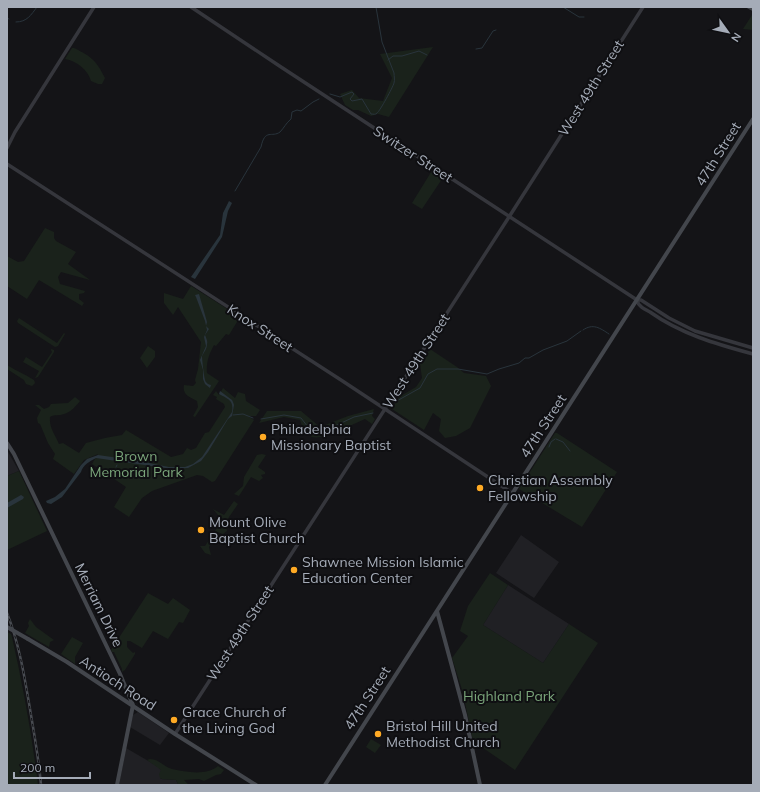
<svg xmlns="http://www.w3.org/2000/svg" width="760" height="792" viewBox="0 0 760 792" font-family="Mulish,sans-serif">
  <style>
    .built { fill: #202024 }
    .green { fill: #1a221b }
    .water { fill: #29343c }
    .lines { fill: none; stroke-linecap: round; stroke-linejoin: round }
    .stream { stroke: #29343c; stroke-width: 1 }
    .tertiary { stroke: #35363c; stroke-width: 3.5 }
    .secondary { stroke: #43464c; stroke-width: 4 }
    .rail-casing { stroke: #484b51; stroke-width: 2.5 }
    .rail { stroke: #0f0f12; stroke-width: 1; stroke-dasharray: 3; stroke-linecap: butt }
    .secondary-bridge { stroke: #43464c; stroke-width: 4 }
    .poi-dot { fill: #ffaa24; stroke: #0f0f12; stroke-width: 1.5 }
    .labels { text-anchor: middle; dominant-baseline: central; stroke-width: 4; stroke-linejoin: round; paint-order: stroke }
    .street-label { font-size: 14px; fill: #a5acb8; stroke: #0f0f12 }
    .poi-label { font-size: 14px; fill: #a5acb8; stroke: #0f0f12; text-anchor: start }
    .park-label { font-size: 14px; fill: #7aa57a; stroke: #0f0f12 }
  </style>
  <rect width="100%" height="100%" fill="#141417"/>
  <path class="built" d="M 7,450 L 19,471 L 7,476 Z
    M 521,535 L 559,562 L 534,598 L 496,573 Z
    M 508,585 L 569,624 L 543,663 L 483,625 Z
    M 138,712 L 169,733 L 160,745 L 130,727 L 133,715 Z
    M 126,748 L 157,766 L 161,770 L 160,778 L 162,779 L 176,780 L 178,784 L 177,785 L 119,785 Z"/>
  <path class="green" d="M 752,15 L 753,30 L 743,29 Z
    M 433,47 L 389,117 L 378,114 L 371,116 L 358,110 L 353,110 L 345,105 L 340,94 L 352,90 L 359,98 L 383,101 L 392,78 L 380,54 Z
    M 72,48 L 74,48 C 92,57 96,60 105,78 L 102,84 L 98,84 L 91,81 C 88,70 77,61 65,59 Z
    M 433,169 L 444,176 L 422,209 L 412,203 Z
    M 45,228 L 54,232 L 54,238 L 56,241 L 76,252 L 68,264 L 90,280 L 61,272 L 58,277 L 60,284 L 85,291 L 84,293 L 79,294 L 79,299 L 84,303 L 82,306 L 39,280 L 27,299 L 7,286 L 7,256 L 18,262 L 24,261 Z
    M 191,286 L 240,317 L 229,335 L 226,334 L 216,346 L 214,345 C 209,354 206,363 207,373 L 219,381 L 195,417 L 193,416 L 198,407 L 197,401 C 190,397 182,395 184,385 L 193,386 L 196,383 L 195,380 L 198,369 L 201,342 L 178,307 L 173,315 L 164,303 L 164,293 L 183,299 Z
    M 19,318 L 57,343 L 64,333 L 65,334 L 58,346 L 55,347 L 18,323 L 17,321 Z
    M 148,346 L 155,351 L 155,357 L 147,368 L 140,358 Z
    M 51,349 L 54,350 L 54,352 L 38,377 L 35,378 L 39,371 L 23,362 L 26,357 L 42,367 L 52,352 L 51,350 Z
    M 430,349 L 457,367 L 464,373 L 486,376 L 491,386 L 470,428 L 456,436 L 445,438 L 439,431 L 441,419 L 433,413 L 424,430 L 392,409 L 399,397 L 416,387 L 422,378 L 420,364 Z
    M 7,365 C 16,371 25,374 34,380 L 35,383 L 32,386 L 26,384 L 24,380 L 7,369 Z
    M 223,388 L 235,398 L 238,392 L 245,394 L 246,401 L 260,410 L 256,416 L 248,416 L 254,420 L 215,481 L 212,482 L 203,476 L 197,475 L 152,491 L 142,498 L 129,517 L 114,507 L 126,487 L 92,464 L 98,454 L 84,460 L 74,474 L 53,459 L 55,454 L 48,443 L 40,424 L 38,423 L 37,418 L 41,410 L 35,405 L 39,405 L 44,409 L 49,407 L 51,404 L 68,403 L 75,397 L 80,401 C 77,405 70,413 64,414 C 59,416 55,414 50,417 C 49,428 55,434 59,444 L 63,443 L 79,453 L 86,443 L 105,438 L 122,435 L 126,430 L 171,457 L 183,454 L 187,448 L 191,450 L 196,448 L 205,433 L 209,432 L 225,407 L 224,404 L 216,399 L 217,397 L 213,395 L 216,391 L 219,395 Z
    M 374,409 L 372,416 L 375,419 L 372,424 L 365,419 C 356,423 347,427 339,430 C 320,438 307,445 300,420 L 284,417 L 259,423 L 267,411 L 301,411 L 320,427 L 348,416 Z
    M 555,433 L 557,433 L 617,472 L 582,527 L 519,489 Z
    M 262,454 L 266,455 L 258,467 L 265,472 L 265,474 L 261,475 L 263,478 L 259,481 L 251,477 L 239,496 L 234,494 L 243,486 L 244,477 L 257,455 Z
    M 19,471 L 47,531 L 7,550 L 7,476 Z
    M 234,501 L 238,504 L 227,520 L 229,526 L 226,526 L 227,531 L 223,534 L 217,532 L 209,547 L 211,555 L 205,553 L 200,546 L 205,546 L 223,519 L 218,515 L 213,509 L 224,515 Z
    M 490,573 L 508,585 L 483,625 L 543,663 L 569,624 L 598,643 L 515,770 L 473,741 L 463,693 L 452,658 L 468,636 L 460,631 L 468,606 Z
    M 148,593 L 168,604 L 173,598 L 190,610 L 183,623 L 179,622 L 168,639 L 153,631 L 142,648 L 130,641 L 127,641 L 127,647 L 133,653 L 135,652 L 135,654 L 125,670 L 122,672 L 122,669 L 114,652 L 112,652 L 111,650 Z
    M 30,619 L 36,627 L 54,640 L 50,642 L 49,647 L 25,633 L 29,626 L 28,623 Z
    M 7,632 L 11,634 L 12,637 C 23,686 32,735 38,785 L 7,785 Z
    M 72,637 L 83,643 L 75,657 L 75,664 L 61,654 Z
    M 371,739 L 381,745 L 375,753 L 366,747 Z
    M 150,759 C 159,759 164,767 172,769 C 186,772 206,776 218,766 L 224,770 L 221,774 L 216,775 L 204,781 L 199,779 L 184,780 L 189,785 L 177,785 L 178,784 L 176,780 L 162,779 L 160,778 L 159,774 L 161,770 L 147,760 Z"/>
  <path class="water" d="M 229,201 L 232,203 L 228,211 L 222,237 L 195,279 L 191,277 L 220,235 L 223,213 Z
    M 199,294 L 207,322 L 206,326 L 209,329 L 205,335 C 206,338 208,341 207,344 C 207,349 204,352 202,356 C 202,358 204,380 206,382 C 207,384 210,385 211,385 L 210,388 L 205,384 L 203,379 L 203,370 L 200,360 L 206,346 L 204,337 L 207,330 L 205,321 L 196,297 L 195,295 Z
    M 220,391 L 232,400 L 233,402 L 234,405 L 232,416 L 228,419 L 208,452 L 201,461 L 188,468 L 172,469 L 96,458 C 90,461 83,465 81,472 L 62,497 L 51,504 L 47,503 L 46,501 L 55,497 L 65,489 L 81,465 L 87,459 L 98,455 L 139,461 L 169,467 L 185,467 L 193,464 L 202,457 L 232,412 C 234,400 228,399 219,394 Z
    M 21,495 L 24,497 L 23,499 L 7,508 L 7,503 Z"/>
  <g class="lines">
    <path class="stream" d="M 563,7 L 579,17 L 584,17
      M 7,18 L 9,19
      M 16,22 C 27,22 31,15 37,7
      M 476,49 L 482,48 L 493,31 L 496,30
      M 388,60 L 393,56 L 402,56 L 419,51 L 427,55
      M 330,94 L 340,97 L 352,92 L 354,94 L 350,99 L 352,101 L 362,99 L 371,114 C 374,114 375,115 377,113 C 380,111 393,87 394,83 C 395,80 394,76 394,73 L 382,42 L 376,7
      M 235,191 L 261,147 C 265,128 272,138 280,132 C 284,128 286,123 291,119 L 292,112 L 297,110 L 301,111 L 313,102 L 319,99
      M 583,330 C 593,323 600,328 609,334
      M 395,402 L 420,388 L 428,374 L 437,369 L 458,369 L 487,374 L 499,369 L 519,363 L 525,358 L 529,358 L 543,350 L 567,341 L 581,331
      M 233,415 L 243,414 L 253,418
      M 261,419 L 284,415 L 301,418 L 308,427 L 318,434 L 354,417 L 373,413
      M 556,439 L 563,442 L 570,451
      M 549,447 L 551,442 L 555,439
      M 116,467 L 117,465"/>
    <path class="tertiary" d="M 191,7 L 281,67 L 637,300 L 641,300 L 669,318 L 695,331 L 753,348
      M 7,148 L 15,132 L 94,7
      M 7,164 L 341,380 L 512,493
      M 637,300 C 638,306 644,309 650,312 C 681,334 716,344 753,354
      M 175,734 L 509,217 L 643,7"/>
    <path class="secondary" d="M 749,7 L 753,9
      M 7,443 L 14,454 L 120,674 L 133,705 L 117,785
      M 437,611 L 465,715 L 480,785
      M 28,639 L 67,662 L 175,734 L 256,785
      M 325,785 L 753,119"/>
    <defs>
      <path id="rail" d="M 7,613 C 20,646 25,680 31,715 C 35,738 39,761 41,785"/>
    </defs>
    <use href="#rail" class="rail-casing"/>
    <use href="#rail" class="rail"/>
    <path class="secondary-bridge" d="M 7,627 L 28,639"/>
  </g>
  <g class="poi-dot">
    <circle cx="263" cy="437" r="4"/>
    <circle cx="480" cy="488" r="4"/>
    <circle cx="201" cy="530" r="4"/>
    <circle cx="294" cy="570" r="4"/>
    <circle cx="174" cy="720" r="4"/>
    <circle cx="378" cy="734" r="4"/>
  </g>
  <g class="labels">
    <g class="street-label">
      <text transform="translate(591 88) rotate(-58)">West 49th Street</text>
      <text transform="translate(413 154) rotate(33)">Switzer Street</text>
      <text transform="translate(718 154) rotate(-58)">47th Street</text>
      <text transform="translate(260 328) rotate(33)">Knox Street</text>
      <text transform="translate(416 361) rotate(-57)">West 49th Street</text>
      <text transform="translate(543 426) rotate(-57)">47th Street</text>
      <text transform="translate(99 605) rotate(64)">Merriam Drive</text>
      <text transform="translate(240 633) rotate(-57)">West 49th Street</text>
      <text transform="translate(118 683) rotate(33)">Antioch Road</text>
      <text transform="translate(367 698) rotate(-57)">47th Street</text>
    </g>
    <g class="poi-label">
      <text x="271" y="429">Philadelphia<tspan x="271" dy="16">Missionary Baptist</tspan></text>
      <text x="488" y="480">Christian Assembly<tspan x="488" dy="16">Fellowship</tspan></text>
      <text x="209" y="522">Mount Olive<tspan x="209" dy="16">Baptist Church</tspan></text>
      <text x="302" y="562">Shawnee Mission Islamic<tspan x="302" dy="16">Education Center</tspan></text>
      <text x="182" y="712">Grace Church of<tspan x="182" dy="16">the Living God</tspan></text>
      <text x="386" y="726">Bristol Hill United<tspan x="386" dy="16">Methodist Church</tspan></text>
    </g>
    <g class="park-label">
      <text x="136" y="456">Brown<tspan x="136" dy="16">Memorial Park</tspan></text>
      <text x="509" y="696">Highland Park</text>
    </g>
  </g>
  <rect width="760" height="792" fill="none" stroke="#a5acb8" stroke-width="16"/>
  <g transform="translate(728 32) rotate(123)" stroke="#0f0f12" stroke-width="3" paint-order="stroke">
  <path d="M0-3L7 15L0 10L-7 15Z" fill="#a5acb8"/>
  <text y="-6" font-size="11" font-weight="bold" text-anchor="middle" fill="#a5acb8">N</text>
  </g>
  <path d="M14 772v6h76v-6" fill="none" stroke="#a5acb8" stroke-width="2"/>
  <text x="20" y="772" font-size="12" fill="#a5acb8" stroke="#0f0f12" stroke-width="3" paint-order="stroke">200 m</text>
</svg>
